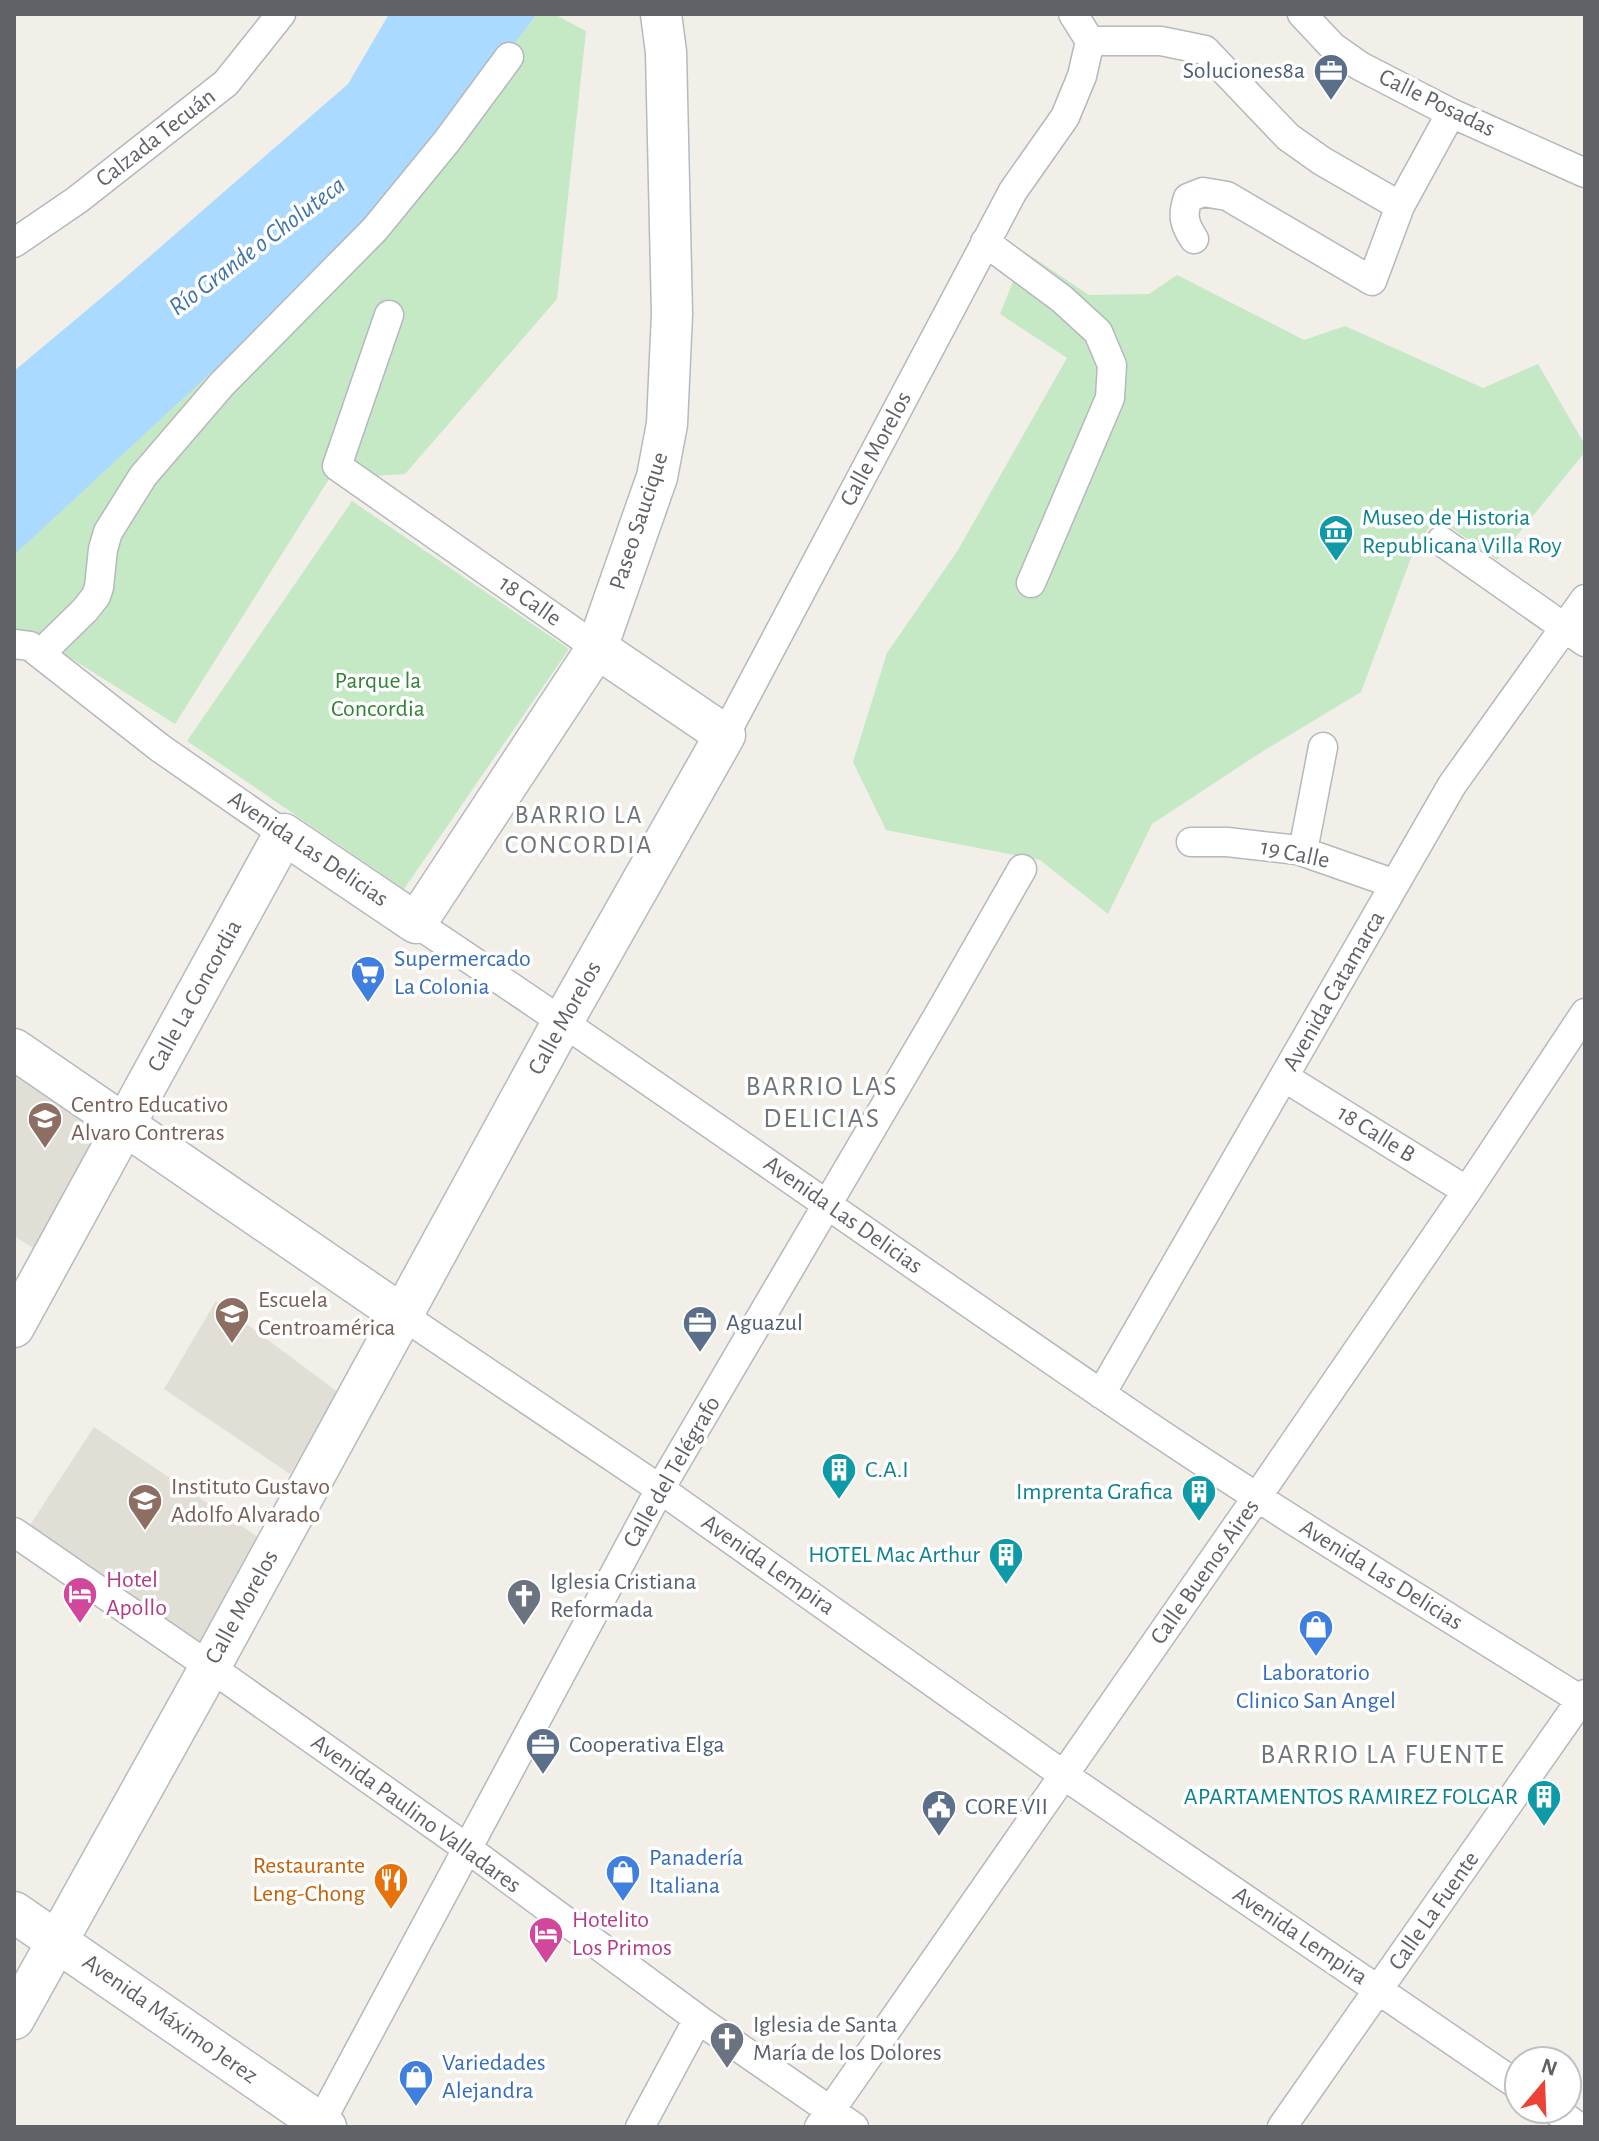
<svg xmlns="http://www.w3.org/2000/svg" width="1599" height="2141" viewBox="0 0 1599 2141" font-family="'Alegreya Sans',sans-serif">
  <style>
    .education { fill: #e1ded6 }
    .green { fill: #c5e8c5 }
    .water { fill: #aadaff }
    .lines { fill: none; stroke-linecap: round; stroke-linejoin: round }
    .street-casing { stroke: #b5b8bc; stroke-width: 31 }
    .secondary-casing { stroke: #b6babf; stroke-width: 43 }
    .street { stroke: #fff; stroke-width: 28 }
    .secondary { stroke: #fff; stroke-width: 40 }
    .labels { text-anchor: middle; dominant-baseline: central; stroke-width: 7; stroke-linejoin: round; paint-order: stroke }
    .service-label { font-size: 24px; fill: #4e5e75; stroke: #fff; text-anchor: start }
    .street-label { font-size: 24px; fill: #5f6368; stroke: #fff }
    .culture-label { font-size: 24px; fill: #0d838f; stroke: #fff; text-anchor: end }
    .park-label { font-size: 24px; fill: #348238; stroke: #fff }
    .shop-label { font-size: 24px; fill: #366cbe; stroke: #fff; text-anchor: start }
    .education-label { font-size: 24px; fill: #785e54; stroke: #fff; text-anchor: start }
    .hotel-label { font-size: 24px; fill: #b23c85; stroke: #fff; text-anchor: start }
    .worship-label { font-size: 24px; fill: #5b616d; stroke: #fff; text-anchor: start }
    .food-label { font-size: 24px; fill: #c56008; stroke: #fff; text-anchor: end }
    .water-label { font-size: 26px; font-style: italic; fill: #4174aa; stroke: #fff }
    .neighbourhood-label { font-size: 26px; letter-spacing: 2px; fill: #70757a; stroke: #fff }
    .quarter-label { font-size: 28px; letter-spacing: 2px; fill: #70757a; stroke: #fff }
  </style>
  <rect width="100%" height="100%" fill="#f1efe8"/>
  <path class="education" d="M 14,1070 L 101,1128 L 35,1249 L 14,1236 Z
    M 216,1301 L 339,1393 L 290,1474 L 164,1389 Z
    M 94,1427 L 261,1539 L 200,1644 L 30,1525 Z"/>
  <path class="green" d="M 538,14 L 554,14 L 586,31 L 557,299 L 405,474 L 329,479 L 175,724 L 50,645 L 14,659 L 14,506 L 231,324 Z
    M 1025,252 L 1089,295 L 1149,294 L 1177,275 L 1304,340 L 1345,326 L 1483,388 L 1538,364 L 1585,445 L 1585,452 L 1497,560 L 1436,517 L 1414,550 L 1361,692 L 1260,753 L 1152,824 L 1108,914 L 1040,860 L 886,830 L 853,762 L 887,653 L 958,550 L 1067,358 L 1000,314 Z
    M 352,501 L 569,649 L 404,889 L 187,741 Z"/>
  <path class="water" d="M 389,14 L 537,14 L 380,216 L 14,555 L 14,371 L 118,284 L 348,84 Z"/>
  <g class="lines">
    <defs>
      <path id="street" d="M 1302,14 L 1333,47 L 1360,66 L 1451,113 L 1585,173
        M 1090,41 L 1161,41 L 1205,50 L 1288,137 L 1322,161 L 1400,206
        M 1194,239 C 1184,224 1182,215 1188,198 L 1203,192 L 1227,196 L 1372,281 L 1400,206 L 1451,113
        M 985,242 L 1062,299 L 1098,332 L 1112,365 L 1110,398 L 1031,583
        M 14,243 L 77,200 L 226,83 L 281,14
        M 389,315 L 337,466 L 597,648
        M 1441,541 L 1585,642
        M 14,644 L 30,646 L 160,748 L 284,834
        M 40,654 L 85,610 L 96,596 L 99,587 L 103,549 L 108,532 L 143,476 L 222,384 L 375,229 L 447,141 L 509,57
        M 725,735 L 1013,191 L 1065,117 L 1082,76 L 1090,41 L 1073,14
        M 1191,842 L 1227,842 L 1298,850 L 1395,884
        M 1303,851 L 1323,747
        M 416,923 C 646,1076 871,1237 1100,1393 C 1257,1501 1420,1599 1581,1700
        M 1284,1077 L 1467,1191
        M 402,1315 L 660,1489 L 1065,1776 L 1519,2086
        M 1101,1394 L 1452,785 L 1585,599
        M 14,1532 L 210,1667 L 468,1849 L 702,2022 L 854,2127
        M 1553,2109 L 1579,2127
        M 318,2127 L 660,1489 L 939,1014 L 1022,869
        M 640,2127 L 698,2019
        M 819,2127 L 1257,1497 L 1467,1191 L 1585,1013
        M 1282,2127 L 1585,1694"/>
      <path id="secondary" d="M 14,1049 L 402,1315
        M 14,1327 L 284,834 L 416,923 L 597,648 L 657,477 L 667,424 L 672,314 L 666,52 L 661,14
        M 14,1912 L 326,2127
        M 14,2019 L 210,1667 L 563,1021 L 725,735 L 597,648"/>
    </defs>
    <use href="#street" class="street-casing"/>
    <use href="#secondary" class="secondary-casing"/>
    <use href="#street" class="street"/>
    <use href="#secondary" class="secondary"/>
  </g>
  <defs>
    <symbol id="office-pin" viewBox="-11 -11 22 30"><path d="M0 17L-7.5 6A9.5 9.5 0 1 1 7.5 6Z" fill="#5c6f8a" stroke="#fff"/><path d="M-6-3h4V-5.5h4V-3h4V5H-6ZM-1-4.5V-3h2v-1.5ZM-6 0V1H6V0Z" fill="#fff"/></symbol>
    <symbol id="museum-pin" viewBox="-11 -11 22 30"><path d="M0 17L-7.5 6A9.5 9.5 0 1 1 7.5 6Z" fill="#0f9aa8" stroke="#fff"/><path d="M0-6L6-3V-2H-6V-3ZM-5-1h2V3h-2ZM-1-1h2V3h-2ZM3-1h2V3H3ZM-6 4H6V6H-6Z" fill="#fff"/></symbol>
    <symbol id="supermarket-pin" viewBox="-11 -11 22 30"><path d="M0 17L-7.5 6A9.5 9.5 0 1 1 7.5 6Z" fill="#3f7fe0" stroke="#fff"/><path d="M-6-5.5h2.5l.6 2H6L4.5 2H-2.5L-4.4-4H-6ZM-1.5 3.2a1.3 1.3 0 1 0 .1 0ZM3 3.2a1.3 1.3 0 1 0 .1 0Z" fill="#fff"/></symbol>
    <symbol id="school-pin" viewBox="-11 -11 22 30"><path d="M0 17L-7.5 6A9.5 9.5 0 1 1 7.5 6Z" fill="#8d6e63" stroke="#fff"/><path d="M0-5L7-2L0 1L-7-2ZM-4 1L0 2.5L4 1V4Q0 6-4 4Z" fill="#fff"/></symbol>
    <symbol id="building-pin" viewBox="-11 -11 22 30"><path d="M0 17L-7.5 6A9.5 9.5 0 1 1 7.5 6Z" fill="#0f9aa8" stroke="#fff"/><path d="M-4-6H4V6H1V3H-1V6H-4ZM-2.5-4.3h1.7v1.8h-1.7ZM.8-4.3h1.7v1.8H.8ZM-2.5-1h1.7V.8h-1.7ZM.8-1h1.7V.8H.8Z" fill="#fff"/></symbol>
    <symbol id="hotel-pin" viewBox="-11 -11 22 30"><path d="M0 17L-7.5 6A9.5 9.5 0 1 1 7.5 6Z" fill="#d1479c" stroke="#fff"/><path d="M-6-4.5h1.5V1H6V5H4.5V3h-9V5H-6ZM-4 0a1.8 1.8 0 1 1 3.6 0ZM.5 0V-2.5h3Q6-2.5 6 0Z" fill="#fff"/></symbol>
    <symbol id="church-pin" viewBox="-11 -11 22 30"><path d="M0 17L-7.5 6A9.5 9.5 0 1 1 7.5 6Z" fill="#6b7280" stroke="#fff"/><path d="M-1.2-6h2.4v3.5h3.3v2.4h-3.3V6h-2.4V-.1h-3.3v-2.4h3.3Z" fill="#fff"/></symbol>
    <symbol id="shop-pin" viewBox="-11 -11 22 30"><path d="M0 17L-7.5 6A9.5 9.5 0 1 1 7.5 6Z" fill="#3f7fe0" stroke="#fff"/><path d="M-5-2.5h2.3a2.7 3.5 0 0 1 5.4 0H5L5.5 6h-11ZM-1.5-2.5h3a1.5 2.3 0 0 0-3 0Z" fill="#fff"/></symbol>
    <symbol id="civic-pin" viewBox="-11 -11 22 30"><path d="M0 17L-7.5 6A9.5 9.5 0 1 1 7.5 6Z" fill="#5c6f8a" stroke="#fff"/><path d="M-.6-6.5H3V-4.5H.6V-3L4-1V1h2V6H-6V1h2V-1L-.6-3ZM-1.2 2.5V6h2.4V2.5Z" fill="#fff"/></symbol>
    <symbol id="restaurant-pin" viewBox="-11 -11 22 30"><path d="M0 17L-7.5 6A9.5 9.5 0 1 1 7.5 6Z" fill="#e8710a" stroke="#fff"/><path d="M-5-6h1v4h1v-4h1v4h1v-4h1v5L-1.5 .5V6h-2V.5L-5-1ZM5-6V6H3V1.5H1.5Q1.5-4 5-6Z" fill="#fff"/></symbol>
  </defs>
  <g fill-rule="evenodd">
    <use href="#office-pin" x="1311" y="51" width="40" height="54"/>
    <use href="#museum-pin" x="1316" y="512" width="40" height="54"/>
    <use href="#supermarket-pin" x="348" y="953" width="40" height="54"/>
    <use href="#school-pin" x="25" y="1099" width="40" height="54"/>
    <use href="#school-pin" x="212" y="1294" width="40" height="54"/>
    <use href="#office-pin" x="680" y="1303" width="40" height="54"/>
    <use href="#building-pin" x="819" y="1450" width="40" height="54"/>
    <use href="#building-pin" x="1179" y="1472" width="40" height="54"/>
    <use href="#school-pin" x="125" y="1481" width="40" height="54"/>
    <use href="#building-pin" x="986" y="1535" width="40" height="54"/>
    <use href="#hotel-pin" x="60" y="1574" width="40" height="54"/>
    <use href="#church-pin" x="504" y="1576" width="40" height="54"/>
    <use href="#shop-pin" x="1296" y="1607" width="40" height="54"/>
    <use href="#office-pin" x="523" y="1725" width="40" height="54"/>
    <use href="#building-pin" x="1524" y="1777" width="40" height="54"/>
    <use href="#civic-pin" x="919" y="1787" width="40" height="54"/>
    <use href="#shop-pin" x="603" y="1852" width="40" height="54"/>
    <use href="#restaurant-pin" x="371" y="1860" width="40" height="54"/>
    <use href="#hotel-pin" x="526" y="1914" width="40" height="54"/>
    <use href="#church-pin" x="707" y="2019" width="40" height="54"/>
    <use href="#shop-pin" x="396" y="2057" width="40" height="54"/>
  </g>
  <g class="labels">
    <g class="service-label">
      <text x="1305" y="71" text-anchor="end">Soluciones8a</text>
      <text x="726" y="1323">Aguazul</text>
      <text x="569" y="1745">Cooperativa Elga</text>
      <text x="965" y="1807">CORE VII</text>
    </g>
    <g class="street-label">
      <text transform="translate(1437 103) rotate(26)">Calle Posadas</text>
      <text transform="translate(156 138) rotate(-38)">Calzada Tecuán</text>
      <text transform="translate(876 449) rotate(-62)">Calle Morelos</text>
      <text transform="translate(639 521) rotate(-72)">Paseo Saucique</text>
      <text transform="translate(530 601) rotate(35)">18 Calle</text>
      <text transform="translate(308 849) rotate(34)">Avenida Las Delicias</text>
      <text transform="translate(1295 854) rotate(12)">19 Calle</text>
      <text transform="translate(1334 991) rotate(-60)">Avenida Catamarca</text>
      <text transform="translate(195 996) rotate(-61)">Calle La Concordia</text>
      <text transform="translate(565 1018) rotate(-61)">Calle Morelos</text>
      <text transform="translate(1376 1134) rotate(32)">18 Calle B</text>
      <text transform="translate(843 1215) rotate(35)">Avenida Las Delicias</text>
      <text transform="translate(672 1472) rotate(-60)">Calle del Telégrafo</text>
      <text transform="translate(768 1565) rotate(35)">Avenida Lempira</text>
      <text transform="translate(1205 1572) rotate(-55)">Calle Buenos Aires</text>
      <text transform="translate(1381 1575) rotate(32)">Avenida Las Delicias</text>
      <text transform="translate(242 1607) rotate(-61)">Calle Morelos</text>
      <text transform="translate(416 1814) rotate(36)">Avenida Paulino Valladares</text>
      <text transform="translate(1434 1911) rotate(-55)">Calle La Fuente</text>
      <text transform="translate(1300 1936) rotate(34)">Avenida Lempira</text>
      <text transform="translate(170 2019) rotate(35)">Avenida Máximo Jerez</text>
    </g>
    <g class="culture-label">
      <text x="1362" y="518" text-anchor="start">Museo de Historia<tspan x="1362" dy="28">Republicana Villa Roy</tspan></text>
      <text x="865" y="1470" text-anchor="start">C.A.I</text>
      <text x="1173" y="1492">Imprenta Grafica</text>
      <text x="980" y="1555">HOTEL Mac Arthur</text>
      <text x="1518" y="1797">APARTAMENTOS RAMIREZ FOLGAR</text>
    </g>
    <g class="park-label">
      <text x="378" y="681">Parque la<tspan x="378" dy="28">Concordia</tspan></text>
    </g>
    <g class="shop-label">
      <text x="394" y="959">Supermercado<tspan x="394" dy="28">La Colonia</tspan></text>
      <text x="1316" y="1673" text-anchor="middle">Laboratorio<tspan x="1316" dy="28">Clinico San Angel</tspan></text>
      <text x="649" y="1858">Panadería<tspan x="649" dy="28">Italiana</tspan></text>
      <text x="442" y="2063">Variedades<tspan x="442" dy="28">Alejandra</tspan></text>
    </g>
    <g class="education-label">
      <text x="71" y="1105">Centro Educativo<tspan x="71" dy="28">Alvaro Contreras</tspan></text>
      <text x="258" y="1300">Escuela<tspan x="258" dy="28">Centroamérica</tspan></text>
      <text x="171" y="1487">Instituto Gustavo<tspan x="171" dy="28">Adolfo Alvarado</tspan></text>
    </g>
    <g class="hotel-label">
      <text x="106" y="1580">Hotel<tspan x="106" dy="28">Apollo</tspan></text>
      <text x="572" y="1920">Hotelito<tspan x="572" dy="28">Los Primos</tspan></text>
    </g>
    <g class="worship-label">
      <text x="550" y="1582">Iglesia Cristiana<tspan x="550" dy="28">Reformada</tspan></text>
      <text x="753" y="2025">Iglesia de Santa<tspan x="753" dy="28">María de los Dolores</tspan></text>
    </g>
    <g class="food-label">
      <text x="365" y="1866">Restaurante<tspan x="365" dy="28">Leng-Chong</tspan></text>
    </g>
    <g class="water-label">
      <text transform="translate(257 246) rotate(-37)">Río Grande o Choluteca</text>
    </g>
    <g class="neighbourhood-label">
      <text x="579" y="815">BARRIO LA<tspan x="579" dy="30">CONCORDIA</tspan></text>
    </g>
    <g class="quarter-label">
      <text x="822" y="1087">BARRIO LAS<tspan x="822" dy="32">DELICIAS</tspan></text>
      <text x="1383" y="1755">BARRIO LA FUENTE</text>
    </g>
  </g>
  <rect width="1599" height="2141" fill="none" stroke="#5f6368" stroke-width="32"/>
  <g transform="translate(1543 2085) rotate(19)"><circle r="38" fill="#ffffff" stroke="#bfc1c3" stroke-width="2"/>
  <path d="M0-6L14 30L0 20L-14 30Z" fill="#ea4335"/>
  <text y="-12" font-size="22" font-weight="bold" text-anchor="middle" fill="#5f6368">N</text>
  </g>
</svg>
